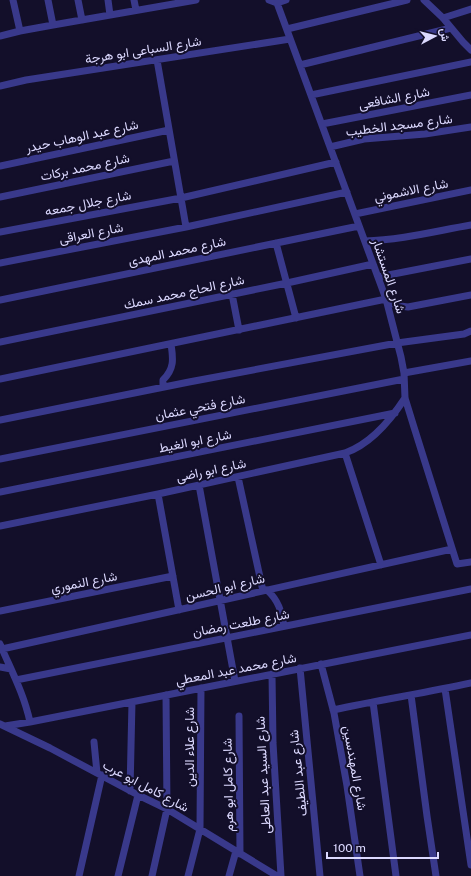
<svg xmlns="http://www.w3.org/2000/svg" width="471" height="876" viewBox="0 0 471 876" font-family="'Public Sans',Vazirmatn,sans-serif">
  <style>
    .lines { fill: none; stroke-linecap: round; stroke-linejoin: round }
    .street { stroke: #39398b; stroke-width: 7 }
    .labels { text-anchor: middle; dominant-baseline: central; stroke-width: 4; stroke-linejoin: round; paint-order: stroke }
    .street-label { font-size: 13px; fill: #dcd9ff; stroke: #130f2a }
  </style>
  <rect width="100%" height="100%" fill="#130f2a"/>
  <g class="lines">
    <path class="street" d="M 13,0 L 20,31
      M 48,0 L 53,25
      M 78,0 L 82,20
      M 108,0 L 110,15
      M 134,0 L 136,10
      M 269,0 L 277,3
      M 277,0 L 277,3 L 386,299 L 401,357 L 404,373 L 405,398 L 413,424 L 457,564 L 471,562
      M 424,0 L 443,18 L 463,42 L 471,50
      M 277,3 L 286,0
      M 443,18 L 471,9
      M 287,29 L 407,0
      M 0,36 L 20,31 L 53,25 L 196,0
      M 157,60 L 186,227
      M 300,65 L 451,28
      M 0,86 L 26,80 L 290,39
      M 311,95 L 471,62
      M 322,124 L 471,95
      M 330,147 L 364,139 L 425,134 L 471,127
      M 0,166 L 169,130
      M 0,197 L 174,161
      M 355,214 L 471,190
      M 0,232 L 181,198 L 336,162
      M 365,241 C 401,240 436,231 471,225
      M 276,243 L 296,318
      M 0,263 L 186,227 L 347,192
      M 378,277 L 471,259
      M 232,294 L 239,330
      M 0,300 L 359,226
      M 0,342 L 287,283 L 373,264
      M 404,373 L 471,361
      M 0,379 L 386,299 C 394,305 397,306 408,307 L 471,295
      M 163,387 L 163,380 C 175,368 173,358 171,344
      M 0,420 L 189,382 L 397,343 L 464,334 L 471,331
      M 345,453 L 381,565
      M 0,459 L 404,379
      M 238,477 L 263,591
      M 199,485 L 235,681
      M 0,492 L 395,413
      M 158,494 L 179,610
      M 0,526 L 158,494 L 345,453 C 371,444 390,421 405,398
      M 267,590 C 279,601 281,611 284,626
      M 0,611 L 173,576
      M 0,644 C 11,670 24,694 30,722
      M 2,649 L 452,549
      M 321,664 L 334,713 L 347,786 L 360,876
      M 0,667 L 11,669
      M 300,668 L 320,876
      M 272,674 L 273,743 L 281,876
      M 16,680 L 471,589
      M 445,689 L 471,865
      M 411,695 L 427,816 L 436,876
      M 373,702 L 396,876
      M 333,710 C 379,700 425,693 471,683
      M 239,716 L 240,854
      M 0,724 L 50,748 L 138,795 L 167,809 L 277,876
      M 5,726 L 30,722 L 471,635
      M 94,742 L 97,773
      M 130,791 L 132,702
      M 79,876 L 102,775
      M 118,876 L 138,795
      M 152,876 L 167,809 L 166,695
      M 188,876 L 200,829 L 201,688
      M 229,876 L 236,851"/>
  </g>
  <g class="labels">
    <g class="street-label">
      <text transform="translate(143 50) rotate(-9)">شارع السباعى ابو هرجة</text>
      <text transform="translate(394 98) rotate(-11)">شارع الشافعى</text>
      <text transform="translate(399 125) rotate(-7)">شارع مسجد الخطيب</text>
      <text transform="translate(82 136) rotate(-12)">شارع عبد الوهاب حيدر</text>
      <text transform="translate(85 167) rotate(-12)">شارع محمد بركات</text>
      <text transform="translate(411 190) rotate(-11)">شارع الاشموني</text>
      <text transform="translate(88 203) rotate(-11)">شارع جلال جمعه</text>
      <text transform="translate(91 233) rotate(-11)">شارع العراقى</text>
      <text transform="translate(177 251) rotate(-12)">شارع محمد المهدى</text>
      <text transform="translate(389 276) rotate(71)">شارع المستشار</text>
      <text transform="translate(184 292) rotate(-12)">شارع الحاج محمد سمك</text>
      <text transform="translate(200 407) rotate(-11)">شارع فتحي عثمان</text>
      <text transform="translate(195 441) rotate(-11)">شارع ابو الغيط</text>
      <text transform="translate(211 470) rotate(-12)">شارع ابو راضى</text>
      <text transform="translate(84 582) rotate(-11)">شارع النموري</text>
      <text transform="translate(225 587) rotate(-13)">شارع ابو الحسن</text>
      <text transform="translate(241 623) rotate(-11)">شارع طلعت رمضان</text>
      <text transform="translate(236 669) rotate(-11)">شارع محمد عبد المعطي</text>
      <text transform="translate(189 747) rotate(-90)">شارع علاء الدين</text>
      <text transform="translate(355 768) rotate(80)">شارع المهندسين</text>
      <text transform="translate(298 773) rotate(-96)">شارع عبد اللطيف</text>
      <text transform="translate(263 775) rotate(-93)">شارع السيد عبد العاطى</text>
      <text transform="translate(228 785) rotate(-91)">شارع كامل ابو هرم</text>
      <text transform="translate(146 786) rotate(28)">شارع كامل ابو عرب</text>
    </g>
  </g>
  <g transform="translate(435 36) rotate(83)" stroke="#130f2a" stroke-width="3" paint-order="stroke">
  <path d="M0-3L7 15L0 10L-7 15Z" fill="#dcd9ff"/>
  <text y="-6" font-size="11" font-weight="bold" text-anchor="middle" fill="#dcd9ff">ش</text>
  </g>
  <path d="M327 852v6h111v-6" fill="none" stroke="#dcd9ff" stroke-width="2"/>
  <text x="333" y="852" font-size="12" fill="#dcd9ff" stroke="#130f2a" stroke-width="3" paint-order="stroke">100 m</text>
</svg>
